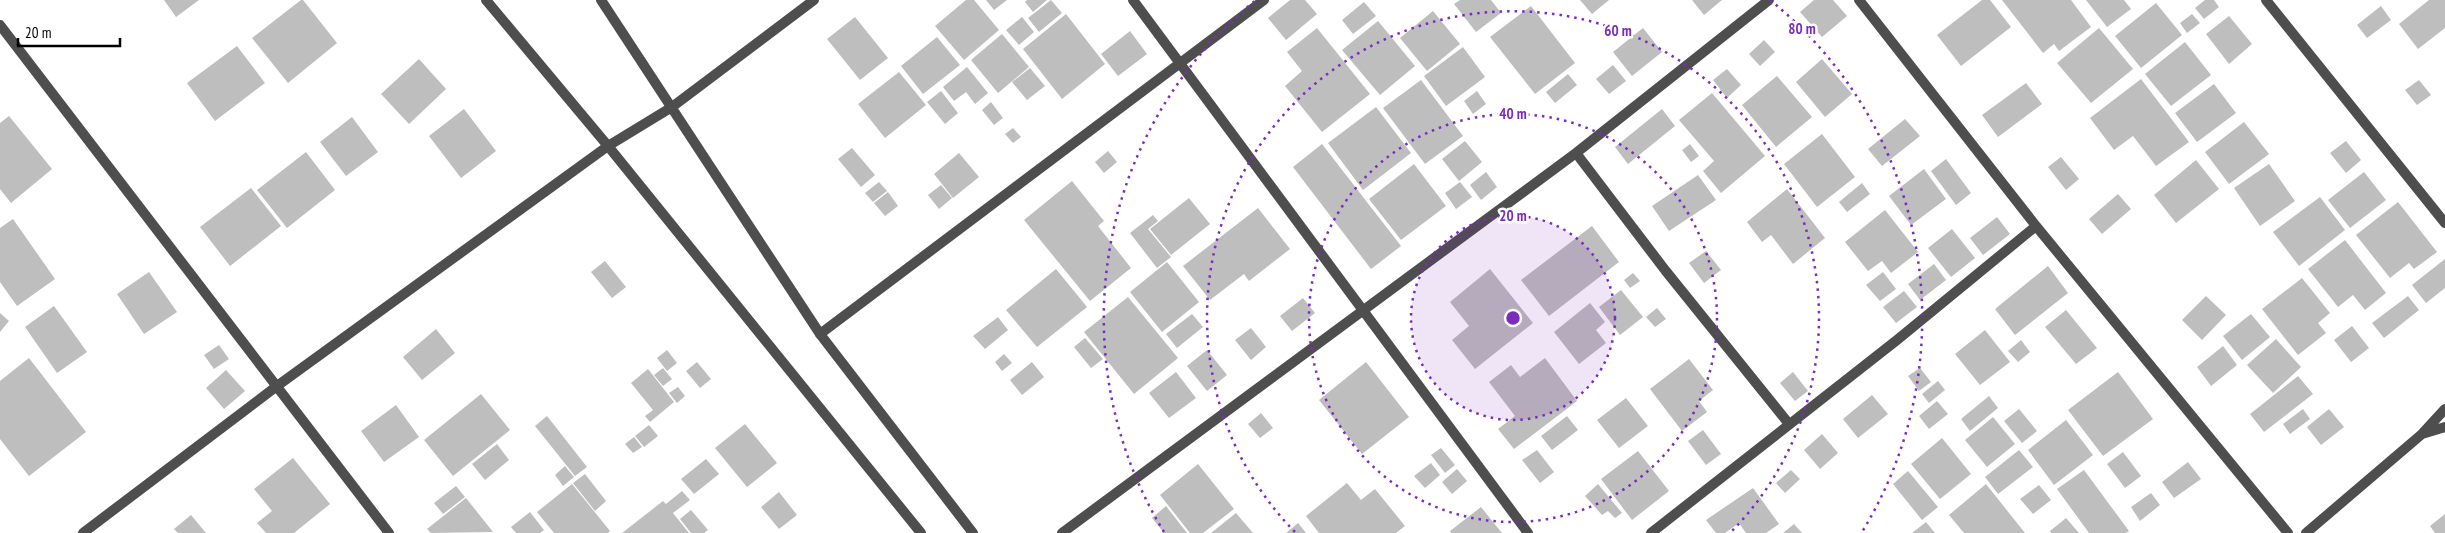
<svg xmlns="http://www.w3.org/2000/svg" width="2445" height="533" viewBox="0 0 2445 533" font-family="'PT Sans Narrow',sans-serif">
  <style>
    .building { fill: #bebebe }
    .lines { fill: none; stroke-linecap: round; stroke-linejoin: round }
    .minor { stroke: #4e4e4e; stroke-width: 10 }
    .tertiary { stroke: #4e4e4e; stroke-width: 10 }
    .ring { fill: none; stroke: #7b2cbf; stroke-width: 2.5; stroke-dasharray: 2.5 5 }
    .centre { fill: #7b2cbf; stroke: #fff; stroke-width: 2.5 }
    .ring-label { font-size: 15px; text-anchor: middle; font-weight: bold; fill: #7b2cbf; stroke: #fff; stroke-width: 5; stroke-linejoin: round; paint-order: stroke }
  </style>
  <rect width="100%" height="100%" fill="#fff"/>
  <path class="building" d="M 164,0 L 199,0 L 176,17 Z
    M 301,0 L 303,0 L 337,43 L 288,83 L 252,38 Z
    M 966,0 L 974,0 L 999,30 L 964,60 L 935,26 Z
    M 986,0 L 1007,0 L 994,10 Z
    M 1027,0 L 1047,0 L 1033,12 L 1025,2 Z
    M 1051,0 L 1062,13 L 1039,32 L 1028,18 Z
    M 1290,0 L 1305,0 L 1317,14 L 1286,40 L 1268,18 Z
    M 1460,0 L 1491,0 L 1501,13 L 1476,32 L 1454,4 Z
    M 1580,0 L 1609,0 L 1592,14 Z
    M 1692,0 L 1722,0 L 1704,15 Z
    M 1814,0 L 1833,0 L 1847,16 L 1822,37 L 1800,12 Z
    M 1982,0 L 1990,0 L 2011,27 L 1961,66 L 1937,35 Z
    M 2002,0 L 2071,0 L 2091,27 L 2059,51 L 2054,44 L 2043,53 Z
    M 2086,0 L 2124,0 L 2131,9 L 2107,27 Z
    M 2205,0 L 2214,0 L 2219,7 L 2204,19 L 2195,8 Z
    M 2429,0 L 2445,0 L 2445,28 L 2418,49 L 2399,24 Z
    M 1364,2 L 1376,16 L 1353,34 L 1342,20 Z
    M 2156,3 L 2182,35 L 2141,68 L 2115,36 Z
    M 1531,6 L 1575,63 L 1535,94 L 1490,37 Z
    M 2381,6 L 2391,20 L 2367,38 L 2357,25 Z
    M 1433,11 L 1460,44 L 1427,71 L 1400,38 Z
    M 1066,14 L 1105,64 L 1062,99 L 1023,49 Z
    M 2192,14 L 2200,23 L 2187,33 L 2180,23 Z
    M 2229,16 L 2252,44 L 2229,64 L 2206,34 Z
    M 855,17 L 888,58 L 860,80 L 827,39 Z
    M 1022,17 L 1034,32 L 1019,45 L 1006,30 Z
    M 1378,21 L 1415,66 L 1380,95 L 1342,50 Z
    M 1317,28 L 1370,94 L 1322,132 L 1285,86 L 1302,71 L 1287,52 Z
    M 1643,28 L 1662,52 L 1632,76 L 1613,52 Z
    M 2099,28 L 2133,69 L 2091,103 L 2057,63 Z
    M 1130,31 L 1147,54 L 1118,76 L 1101,54 Z
    M 1002,34 L 1029,67 L 998,93 L 971,60 Z
    M 937,37 L 960,65 L 923,94 L 901,66 Z
    M 1764,40 L 1775,52 L 1760,66 L 1749,54 Z
    M 2185,42 L 2211,75 L 2171,106 L 2145,74 Z
    M 237,46 L 265,83 L 215,121 L 187,83 Z
    M 1463,47 L 1485,77 L 1446,106 L 1424,76 Z
    M 419,59 L 446,89 L 409,124 L 381,94 Z
    M 1822,59 L 1852,94 L 1825,117 L 1796,82 Z
    M 1613,65 L 1626,81 L 1609,94 L 1596,79 Z
    M 967,67 L 988,93 L 975,104 L 966,92 L 954,101 L 943,87 Z
    M 1030,68 L 1045,86 L 1027,100 L 1012,82 Z
    M 1727,69 L 1741,85 L 1727,98 L 1713,80 Z
    M 899,72 L 926,105 L 885,138 L 858,104 Z
    M 1568,74 L 1577,85 L 1555,103 L 1546,92 Z
    M 1777,76 L 1812,117 L 1776,147 L 1742,105 Z
    M 2141,79 L 2189,142 L 2156,166 L 2133,136 L 2114,150 L 2090,118 Z
    M 1421,80 L 1463,136 L 1425,164 L 1383,108 Z
    M 2419,80 L 2431,95 L 2417,105 L 2405,90 Z
    M 2026,83 L 2042,104 L 1998,137 L 1982,115 Z
    M 2214,84 L 2236,113 L 2197,142 L 2175,113 Z
    M 941,91 L 958,113 L 945,124 L 927,102 Z
    M 1477,91 L 1486,104 L 1473,114 L 1464,101 Z
    M 1712,93 L 1765,156 L 1721,193 L 1703,171 L 1714,161 L 1679,120 Z
    M 991,102 L 1003,118 L 994,125 L 982,110 Z
    M 1376,107 L 1411,153 L 1363,190 L 1328,143 Z
    M 464,109 L 496,151 L 461,178 L 429,136 Z
    M 1662,109 L 1675,126 L 1628,164 L 1615,147 Z
    M 9,116 L 52,169 L 11,203 L 0,189 L 0,123 Z
    M 352,117 L 378,152 L 346,176 L 320,142 Z
    M 1905,119 L 1920,136 L 1882,166 L 1868,149 Z
    M 2244,122 L 2269,154 L 2229,184 L 2205,152 Z
    M 1013,128 L 1021,137 L 1013,143 L 1005,134 Z
    M 1822,134 L 1855,177 L 1817,207 L 1784,164 Z
    M 1465,141 L 1482,162 L 1459,181 L 1442,159 Z
    M 2346,141 L 2361,160 L 2346,173 L 2330,153 Z
    M 1322,144 L 1401,246 L 1371,269 L 1293,167 Z
    M 1690,144 L 1699,156 L 1691,162 L 1682,150 Z
    M 852,148 L 875,175 L 861,187 L 838,159 Z
    M 1108,151 L 1117,162 L 1104,173 L 1095,162 Z
    M 306,152 L 335,190 L 287,228 L 257,190 Z
    M 959,153 L 979,177 L 953,198 L 934,174 Z
    M 2061,157 L 2079,179 L 2066,190 L 2048,167 Z
    M 1946,159 L 1971,193 L 1956,205 L 1931,171 Z
    M 2196,160 L 2219,189 L 2176,223 L 2154,195 Z
    M 1414,164 L 1446,206 L 1401,240 L 1369,199 Z
    M 2269,164 L 2295,201 L 2260,226 L 2234,188 Z
    M 1924,169 L 1946,199 L 1911,225 L 1889,196 Z
    M 1486,172 L 1497,187 L 1481,200 L 1470,185 Z
    M 2364,172 L 2386,200 L 2350,228 L 2328,200 Z
    M 1698,175 L 1716,200 L 1669,231 L 1652,206 Z
    M 1072,181 L 1104,221 L 1098,226 L 1131,268 L 1090,301 L 1024,220 Z
    M 879,182 L 887,191 L 873,202 L 865,193 Z
    M 1460,182 L 1472,197 L 1456,209 L 1445,193 Z
    M 1862,183 L 1870,194 L 1847,212 L 1839,202 Z
    M 941,185 L 952,198 L 939,209 L 928,195 Z
    M 251,188 L 281,226 L 230,266 L 200,227 Z
    M 1787,189 L 1825,238 L 1793,264 L 1771,235 L 1762,242 L 1747,222 Z
    M 888,192 L 898,206 L 885,216 L 874,203 Z
    M 2118,194 L 2131,209 L 2102,234 L 2089,219 Z
    M 2320,197 L 2345,230 L 2299,266 L 2273,232 Z
    M 1189,198 L 1210,224 L 1171,255 L 1150,229 Z
    M 2398,202 L 2437,252 L 2414,269 L 2409,263 L 2390,278 L 2356,235 Z
    M 1258,208 L 1290,249 L 1249,281 L 1244,274 L 1210,300 L 1183,266 Z
    M 1885,210 L 1918,252 L 1891,273 L 1882,261 L 1868,271 L 1845,242 Z
    M 1153,215 L 1158,221 L 1148,229 L 1171,257 L 1157,268 L 1130,233 Z
    M 1997,217 L 2010,234 L 1983,255 L 1970,238 Z
    M 13,219 L 55,279 L 17,306 L 0,282 L 0,228 Z
    M 1592,226 L 1619,262 L 1549,316 L 1521,280 Z
    M 1952,229 L 1975,258 L 1951,277 L 1928,248 Z
    M 2345,240 L 2386,293 L 2365,310 L 2353,295 L 2338,307 L 2308,269 Z
    M 1706,251 L 1721,270 L 1704,283 L 1689,263 Z
    M 2445,259 L 2445,288 L 2426,303 L 2412,285 Z
    M 605,261 L 626,287 L 612,298 L 591,272 Z
    M 1167,262 L 1199,302 L 1162,332 L 1130,292 Z
    M 1934,264 L 1946,280 L 1920,300 L 1908,284 Z
    M 2048,266 L 2068,293 L 2015,335 L 1995,309 Z
    M 1056,269 L 1087,307 L 1037,347 L 1006,310 Z
    M 1490,269 L 1533,323 L 1475,369 L 1452,340 L 1469,326 L 1450,302 Z
    M 149,272 L 177,312 L 144,334 L 117,294 Z
    M 1883,272 L 1896,289 L 1880,301 L 1866,285 Z
    M 1633,273 L 1640,281 L 1630,288 L 1624,280 Z
    M 2302,278 L 2330,313 L 2318,323 L 2326,333 L 2298,355 L 2262,309 Z
    M 1621,290 L 1643,317 L 1620,335 L 1599,307 Z
    M 1904,291 L 1917,307 L 1896,323 L 1883,307 Z
    M 2206,296 L 2226,315 L 2202,340 L 2182,320 Z
    M 2408,296 L 2419,310 L 2384,338 L 2372,323 Z
    M 1128,297 L 1178,358 L 1134,394 L 1084,332 Z
    M 1303,298 L 1315,313 L 1292,331 L 1280,316 Z
    M 1590,303 L 1605,322 L 1596,330 L 1606,343 L 1579,364 L 1554,332 Z
    M 54,306 L 87,352 L 57,373 L 25,327 Z
    M 1657,308 L 1666,319 L 1655,327 L 1646,317 Z
    M 2066,310 L 2097,348 L 2076,364 L 2045,327 Z
    M 0,313 L 9,321 L 0,332 Z
    M 1192,314 L 1203,327 L 1177,348 L 1166,334 Z
    M 2251,314 L 2270,337 L 2242,360 L 2223,336 Z
    M 998,317 L 1008,330 L 985,349 L 973,336 Z
    M 2352,326 L 2369,348 L 2351,362 L 2334,340 Z
    M 1251,328 L 1266,347 L 1251,360 L 1235,340 Z
    M 436,329 L 455,353 L 422,380 L 403,357 Z
    M 1985,330 L 2010,362 L 1980,385 L 1955,354 Z
    M 1085,338 L 1103,359 L 1091,368 L 1074,347 Z
    M 2276,339 L 2301,367 L 2273,393 L 2247,365 Z
    M 2021,340 L 2030,352 L 2018,362 L 2008,351 Z
    M 219,345 L 229,359 L 214,369 L 204,355 Z
    M 2223,346 L 2237,365 L 2211,386 L 2197,367 Z
    M 667,350 L 677,363 L 667,371 L 657,358 Z
    M 1207,350 L 1227,375 L 1207,391 L 1187,366 Z
    M 1004,354 L 1012,363 L 1002,371 L 995,362 Z
    M 29,358 L 86,432 L 29,476 L 0,439 L 0,381 Z
    M 1545,358 L 1577,401 L 1514,449 L 1498,429 L 1515,416 L 1489,382 L 1511,365 L 1520,377 Z
    M 1689,359 L 1713,390 L 1699,401 L 1707,412 L 1682,431 L 1650,389 Z
    M 697,362 L 711,379 L 700,388 L 686,371 Z
    M 1032,362 L 1044,377 L 1022,395 L 1010,380 Z
    M 1366,362 L 1409,417 L 1362,454 L 1319,400 Z
    M 663,368 L 672,379 L 663,386 L 654,375 Z
    M 1920,368 L 1931,382 L 1919,391 L 1908,376 Z
    M 648,369 L 674,402 L 650,422 L 645,416 L 653,410 L 631,383 Z
    M 226,370 L 245,391 L 224,409 L 206,388 Z
    M 1176,372 L 1196,398 L 1169,418 L 1149,393 Z
    M 1793,372 L 1808,391 L 1795,401 L 1780,383 Z
    M 2118,372 L 2153,419 L 2103,456 L 2068,410 Z
    M 2298,376 L 2313,394 L 2264,432 L 2250,414 Z
    M 1938,381 L 1945,390 L 1929,403 L 1922,394 Z
    M 678,387 L 685,396 L 677,403 L 669,393 Z
    M 481,394 L 510,430 L 453,476 L 424,440 Z
    M 1872,395 L 1888,414 L 1858,438 L 1843,419 Z
    M 1989,396 L 1998,408 L 1970,431 L 1961,419 Z
    M 1626,398 L 1648,426 L 1619,448 L 1597,420 Z
    M 1937,401 L 1948,414 L 1929,429 L 1919,416 Z
    M 396,405 L 419,437 L 384,462 L 361,431 Z
    M 2019,409 L 2037,431 L 2022,443 L 2004,421 Z
    M 2303,409 L 2310,419 L 2290,434 L 2283,424 Z
    M 2329,409 L 2344,427 L 2321,445 L 2307,427 Z
    M 1261,413 L 1273,428 L 1260,438 L 1248,424 Z
    M 547,416 L 587,467 L 575,476 L 535,426 Z
    M 1567,416 L 1578,430 L 1552,450 L 1541,436 Z
    M 1993,417 L 2015,444 L 1987,467 L 1965,440 Z
    M 2066,420 L 2093,455 L 2054,485 L 2028,450 Z
    M 745,424 L 777,463 L 747,487 L 715,448 Z
    M 649,425 L 658,436 L 644,447 L 635,436 Z
    M 1703,430 L 1721,454 L 1706,465 L 1688,441 Z
    M 1822,434 L 1838,453 L 1820,469 L 1804,450 Z
    M 634,437 L 642,447 L 633,453 L 625,444 Z
    M 1942,438 L 1971,474 L 1940,499 L 1911,464 Z
    M 497,444 L 509,460 L 485,480 L 472,464 Z
    M 1441,448 L 1455,465 L 1445,473 L 1431,455 Z
    M 1537,450 L 1554,472 L 1540,483 L 1522,460 Z
    M 2019,450 L 2033,467 L 1998,494 L 1985,477 Z
    M 1638,451 L 1669,491 L 1632,520 L 1601,479 Z
    M 2123,452 L 2141,476 L 2125,488 L 2107,464 Z
    M 293,458 L 330,504 L 294,533 L 266,533 L 257,523 L 272,511 L 254,489 Z
    M 706,459 L 719,474 L 694,494 L 681,479 Z
    M 2188,462 L 2201,479 L 2174,498 L 2162,482 Z
    M 1431,463 L 1440,475 L 1425,488 L 1414,476 Z
    M 1198,464 L 1234,509 L 1203,533 L 1190,533 L 1160,495 Z
    M 565,466 L 574,477 L 563,486 L 555,475 Z
    M 1457,469 L 1467,481 L 1452,494 L 1442,482 Z
    M 1791,470 L 1800,479 L 1785,493 L 1776,483 Z
    M 2084,470 L 2129,531 L 2126,533 L 2089,533 L 2057,489 Z
    M 1908,471 L 1938,507 L 1922,520 L 1893,484 Z
    M 585,474 L 606,501 L 595,511 L 573,483 Z
    M 1347,483 L 1361,500 L 1375,489 L 1405,526 L 1396,533 L 1319,533 L 1306,516 Z
    M 572,484 L 610,531 L 608,533 L 554,533 L 537,512 Z
    M 1598,484 L 1622,513 L 1615,518 L 1608,511 L 1602,515 L 1585,496 Z
    M 1986,484 L 2025,533 L 1964,533 L 1949,515 Z
    M 2039,485 L 2051,500 L 2033,514 L 2020,499 Z
    M 456,486 L 465,497 L 443,514 L 434,503 Z
    M 1753,488 L 1779,524 L 1766,533 L 1746,533 L 1739,523 L 1725,533 L 1716,533 L 1706,520 Z
    M 682,491 L 690,500 L 673,513 L 689,533 L 622,533 L 663,501 L 666,504 Z
    M 779,492 L 797,515 L 779,529 L 761,507 Z
    M 2151,493 L 2160,505 L 2140,521 L 2131,507 Z
    M 466,498 L 493,532 L 431,533 L 427,529 Z
    M 1166,506 L 1187,533 L 1164,533 L 1152,518 Z
    M 1481,507 L 1502,533 L 1451,533 L 1450,531 Z
    M 691,510 L 708,530 L 704,533 L 691,533 L 680,519 Z
    M 530,512 L 544,530 L 540,533 L 516,533 L 511,527 Z
    M 1236,513 L 1253,533 L 1211,533 Z
    M 2445,514 L 2445,533 L 2435,533 L 2430,526 Z
    M 191,515 L 206,533 L 178,533 L 174,529 Z
    M 2066,518 L 2079,533 L 2051,533 L 2050,531 Z
    M 1926,522 L 1935,533 L 1912,533 Z
    M 1298,523 L 1306,533 L 1286,533 Z
    M 1794,524 L 1802,533 L 1783,533 Z"/>
  <g class="lines">
    <path class="minor" d="M 1133,0 L 1528,533
      M 1859,0 L 2036,226 L 2288,533
      M 2266,0 L 2445,223
      M 0,25 L 389,533
      M 1576,153 L 1665,270 L 1789,424
      M 820,334 L 1264,0
      M 2422,434 L 2445,427
      M 83,533 L 277,386 L 608,146 L 672,107 L 814,0
      M 1062,533 L 1576,153 L 1769,0
      M 1651,533 L 1897,340 L 2036,226
      M 2306,533 L 2422,434 L 2445,409"/>
    <path class="tertiary" d="M 486,0 L 608,146 L 921,533
      M 601,0 L 820,334 L 973,533"/>
  </g>
  <circle cx="1513" cy="318" r="102" fill="#7b2cbf" fill-opacity=".12"/>
  <g class="ring">
    <circle cx="1513" cy="318" r="102"/>
    <circle cx="1513" cy="318" r="204"/>
    <path d="M1295 532A306 306 0 1 1 1731 532"/>
    <path d="M1164 532A409 409 0 0 1 1256 0M1770 0A409 409 0 0 1 1862 532"/>
  </g>
  <circle cx="1513" cy="318" r="8" class="centre"/>
  <g class="ring-label">
    <text x="1802" y="34">80 m</text>
    <text x="1618" y="36">60 m</text>
    <text x="1513" y="119">40 m</text>
    <text x="1513" y="221">20 m</text>
  </g>
  <path d="M18 38v8h102v-8" fill="none" stroke="#000000" stroke-width="2.5"/>
  <text x="25" y="38" font-size="15" fill="#000000" stroke="#ffffff" stroke-width="4" paint-order="stroke">20 m</text>
</svg>
